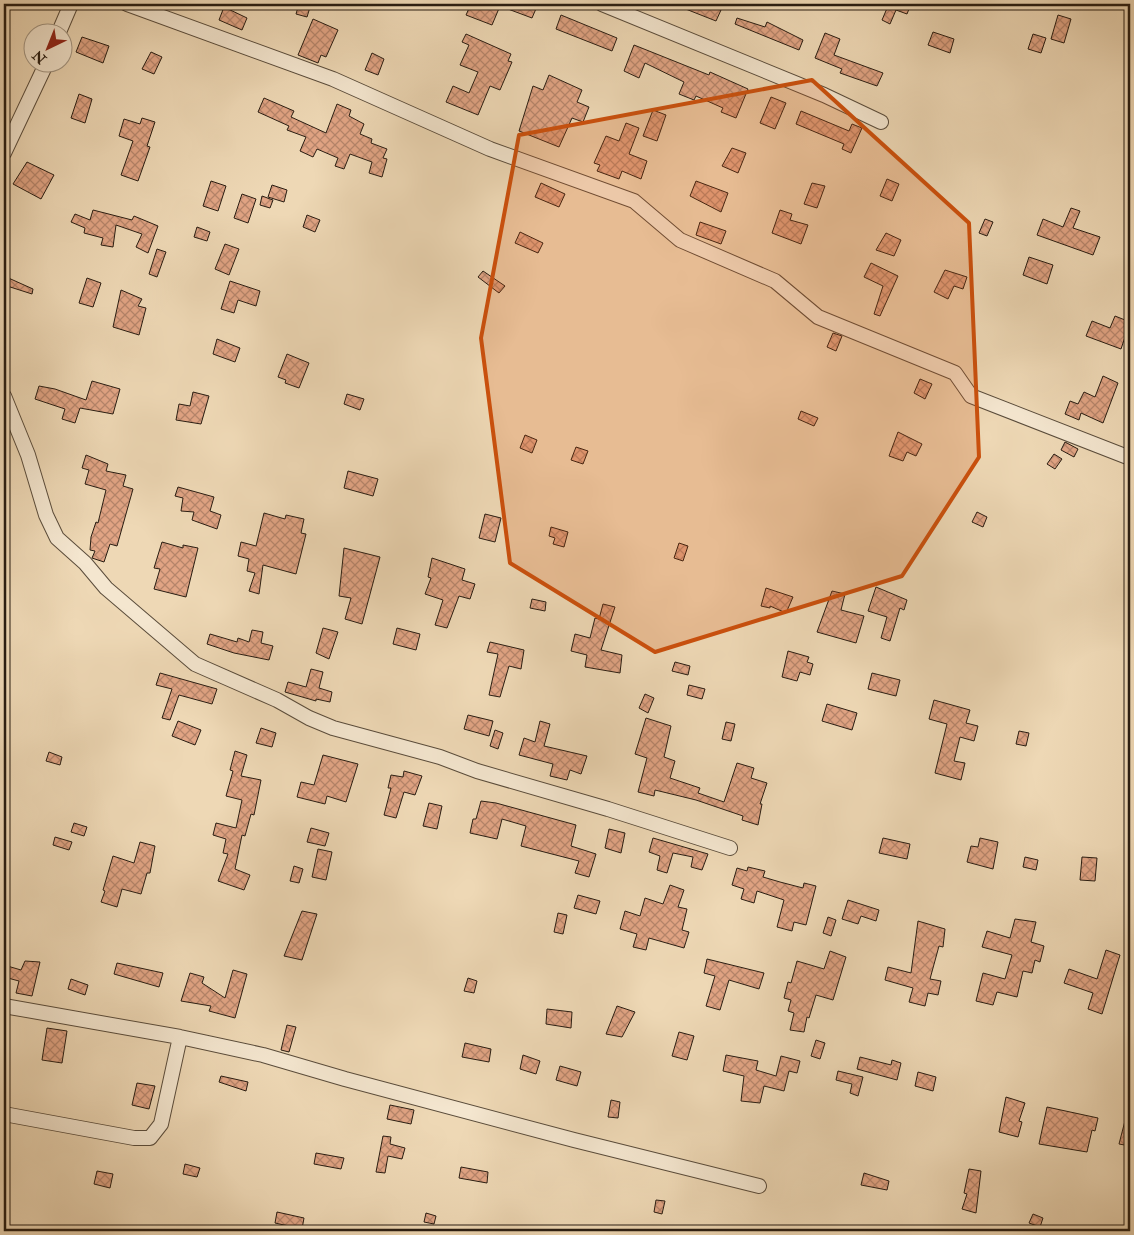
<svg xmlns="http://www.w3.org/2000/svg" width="1134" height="1235" viewBox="0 0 1134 1235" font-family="'IM FELL Double Pica',serif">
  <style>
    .building { fill: url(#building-cross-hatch); stroke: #291d12 }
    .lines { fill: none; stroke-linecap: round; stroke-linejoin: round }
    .street-casing { stroke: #5a4c3b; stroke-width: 16 }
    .street { stroke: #f4e6cf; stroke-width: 14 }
    .marked { fill: #cb500d; fill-opacity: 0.2; stroke: #cb500d; stroke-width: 4; stroke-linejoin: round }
  </style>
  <defs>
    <pattern id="building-cross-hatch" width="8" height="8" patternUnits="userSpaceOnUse" patternTransform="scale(1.25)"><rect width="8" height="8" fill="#e1a484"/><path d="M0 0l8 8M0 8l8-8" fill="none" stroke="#b6856b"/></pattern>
  </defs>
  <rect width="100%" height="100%" fill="#eed8b5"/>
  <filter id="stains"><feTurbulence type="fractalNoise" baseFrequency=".004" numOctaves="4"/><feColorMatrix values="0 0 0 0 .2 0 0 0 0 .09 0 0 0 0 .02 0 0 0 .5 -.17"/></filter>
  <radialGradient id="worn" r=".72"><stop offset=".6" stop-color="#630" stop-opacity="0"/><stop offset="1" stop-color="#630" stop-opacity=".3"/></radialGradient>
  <path class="building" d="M 299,4 L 311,4 L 307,17 L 296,14 Z
    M 471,4 L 538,4 L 532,18 L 500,6 L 492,25 L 466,15 Z
    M 673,4 L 708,4 L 721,10 L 716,21 Z
    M 882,4 L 911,4 L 907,14 L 896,10 L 890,24 L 882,20 L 888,6 Z
    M 224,7 L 247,18 L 242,30 L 219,20 Z
    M 561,15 L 617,38 L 612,51 L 556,29 Z
    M 1058,15 L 1071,19 L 1064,43 L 1051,39 Z
    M 737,18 L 765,27 L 767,22 L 803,40 L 799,50 L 735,24 Z
    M 313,19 L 338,30 L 326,57 L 321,55 L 318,63 L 298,55 Z
    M 933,32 L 954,39 L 950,53 L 928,45 Z
    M 825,33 L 840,39 L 834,55 L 883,73 L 877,86 L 840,73 L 842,69 L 815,58 Z
    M 466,34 L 511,54 L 508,61 L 512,62 L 500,90 L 490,86 L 478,115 L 446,102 L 453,86 L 469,93 L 478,72 L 460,65 L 469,45 L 462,42 Z
    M 1033,34 L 1046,38 L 1041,53 L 1028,49 Z
    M 82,37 L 109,46 L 103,63 L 76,52 Z
    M 634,45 L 709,75 L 710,72 L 748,89 L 736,118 L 721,112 L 723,108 L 696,96 L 694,100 L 679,94 L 684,82 L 645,63 L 639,78 L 624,71 Z
    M 151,52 L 162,57 L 154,74 L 142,69 Z
    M 372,53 L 384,59 L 378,75 L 365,70 Z
    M 549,75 L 582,90 L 577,102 L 589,107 L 583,122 L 572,118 L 559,147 L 519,131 L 533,86 L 543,90 Z
    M 79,94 L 92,99 L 85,123 L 71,118 Z
    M 771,97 L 786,103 L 775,129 L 760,123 Z
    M 264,98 L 294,111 L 291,117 L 326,133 L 337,104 L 351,110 L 349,116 L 364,124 L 360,134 L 372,139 L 371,143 L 387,149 L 383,158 L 387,159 L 382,177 L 369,173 L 372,162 L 350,154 L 344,169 L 335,166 L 338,158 L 317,149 L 313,157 L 300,151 L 306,137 L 287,130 L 289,126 L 258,112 Z
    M 653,110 L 666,115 L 657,141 L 643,136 Z
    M 801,111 L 849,131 L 852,124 L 862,128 L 851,153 L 842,149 L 844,144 L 796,124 Z
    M 142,118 L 155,122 L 147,146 L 150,147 L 138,181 L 121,175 L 133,141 L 119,136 L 124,119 L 140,124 Z
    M 626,123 L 639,128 L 629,154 L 647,161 L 641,179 L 622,171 L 619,179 L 597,171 L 600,165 L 594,163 L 606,136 L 619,141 Z
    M 732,148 L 746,153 L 738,173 L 722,166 Z
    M 27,162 L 54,175 L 41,199 L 13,184 Z
    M 887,179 L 899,184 L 892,201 L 880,196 Z
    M 211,181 L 226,186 L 218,211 L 203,206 Z
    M 696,181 L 728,193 L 721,212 L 690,196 Z
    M 541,183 L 565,194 L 559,207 L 535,197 Z
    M 812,183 L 825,186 L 817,208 L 804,204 Z
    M 272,185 L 287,190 L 284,202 L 268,197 Z
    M 242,194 L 256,199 L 248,223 L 234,218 Z
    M 262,196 L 273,200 L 270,208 L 260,205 Z
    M 1071,208 L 1080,211 L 1073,228 L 1100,237 L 1093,255 L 1037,235 L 1043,219 L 1063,227 Z
    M 93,210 L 132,220 L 134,216 L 158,226 L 148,253 L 136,247 L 142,234 L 116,225 L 113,247 L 101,245 L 103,238 L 84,233 L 85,228 L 71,222 L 75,214 L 90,220 Z
    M 780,210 L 792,214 L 790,220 L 808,225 L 801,244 L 772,233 Z
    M 307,215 L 320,220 L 315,232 L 303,227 Z
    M 985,219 L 993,222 L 987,236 L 979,233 Z
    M 700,222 L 726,231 L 721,244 L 696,235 Z
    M 197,227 L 210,232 L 207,241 L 194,237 Z
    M 520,232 L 543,243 L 538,253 L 515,243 Z
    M 886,233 L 901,240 L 894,256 L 876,250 Z
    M 225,244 L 239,249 L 229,275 L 215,269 Z
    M 157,249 L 166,252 L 157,277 L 149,274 Z
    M 1029,257 L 1053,265 L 1047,284 L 1023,275 Z
    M 871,263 L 898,276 L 880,316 L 874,314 L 883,286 L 864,277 Z
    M 945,270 L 967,277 L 963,289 L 954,286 L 948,299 L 934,292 Z
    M 483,271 L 505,286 L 499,293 L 478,277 Z
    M 4,276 L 33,289 L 32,294 L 4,285 Z
    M 87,278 L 101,283 L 93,307 L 79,303 Z
    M 230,281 L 260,291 L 256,306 L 238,300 L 234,313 L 221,309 Z
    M 121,290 L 142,299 L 138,306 L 146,308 L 139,335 L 113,327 Z
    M 1115,316 L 1130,322 L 1121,349 L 1086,336 L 1092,321 L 1110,328 Z
    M 833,333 L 842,336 L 836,351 L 827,347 Z
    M 217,339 L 240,348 L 235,362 L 213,354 Z
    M 287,354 L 309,363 L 299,388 L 285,383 L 286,380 L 278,377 Z
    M 1103,376 L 1118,383 L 1103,423 L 1081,413 L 1079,420 L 1065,414 L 1070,401 L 1078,404 L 1084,392 L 1095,397 Z
    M 920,379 L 932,384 L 925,399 L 914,393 Z
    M 92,381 L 120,389 L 113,414 L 80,408 L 75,423 L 62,419 L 65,409 L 35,399 L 39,386 L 55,389 L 86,400 Z
    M 193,392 L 209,396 L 201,424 L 176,420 L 179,404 L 190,406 Z
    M 347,394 L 364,399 L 360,410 L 344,404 Z
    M 801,411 L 818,418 L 814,426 L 798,419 Z
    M 898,432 L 922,444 L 916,456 L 907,452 L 903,461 L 889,456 Z
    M 525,435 L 537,440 L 532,453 L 520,448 Z
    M 1065,442 L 1078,449 L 1074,457 L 1061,450 Z
    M 576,447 L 588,451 L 583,464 L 571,460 Z
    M 1054,454 L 1062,459 L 1055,469 L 1047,464 Z
    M 86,455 L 108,464 L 106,471 L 126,475 L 123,486 L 133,489 L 117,546 L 110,544 L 104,562 L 92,558 L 95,551 L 90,550 L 91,537 L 96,522 L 98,523 L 106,490 L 85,484 L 89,470 L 82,468 Z
    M 348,471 L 378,479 L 373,496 L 344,488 Z
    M 178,487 L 214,497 L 210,511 L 221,515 L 217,529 L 192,520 L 194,512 L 181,511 L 183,498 L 175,496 Z
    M 977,512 L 987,517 L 983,527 L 972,522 Z
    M 264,513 L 285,519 L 286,515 L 304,519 L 301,533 L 306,534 L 296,574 L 263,565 L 259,594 L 249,591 L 255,573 L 247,571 L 249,559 L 238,556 L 241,542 L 256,546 Z
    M 485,514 L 501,518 L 495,542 L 479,538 Z
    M 551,527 L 568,532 L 564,547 L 553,544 L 555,538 L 549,536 Z
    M 162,542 L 183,548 L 183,545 L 198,548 L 186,597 L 154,589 L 160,569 L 154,568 Z
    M 679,543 L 688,546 L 683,561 L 674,558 Z
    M 344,548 L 380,557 L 362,624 L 345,619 L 351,598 L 339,596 Z
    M 432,558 L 465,569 L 462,580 L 475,584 L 470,599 L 459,596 L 447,628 L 435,625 L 443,600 L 425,594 L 431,578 L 428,577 Z
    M 876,587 L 907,600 L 904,610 L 900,608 L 890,641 L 881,638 L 887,617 L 868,611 Z
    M 766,588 L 793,597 L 786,613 L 770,606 L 770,608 L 761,606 Z
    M 832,591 L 845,594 L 841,610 L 864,616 L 856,643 L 817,632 Z
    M 532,599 L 546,602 L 545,611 L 530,608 Z
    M 603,604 L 615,607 L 601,650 L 622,655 L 620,673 L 585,667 L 587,655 L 571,651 L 575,634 L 590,638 L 595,618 L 599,619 Z
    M 323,628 L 338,632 L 329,659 L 316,653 Z
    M 397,628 L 420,634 L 416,650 L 393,644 Z
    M 252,630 L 263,632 L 261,643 L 273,646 L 269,660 L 234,653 L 207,644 L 210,634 L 237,642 L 238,638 L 249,642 Z
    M 490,642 L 524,650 L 521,669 L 509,666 L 500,697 L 489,695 L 498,654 L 487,652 Z
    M 788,651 L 809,657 L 807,662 L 813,664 L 810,675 L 800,672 L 797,681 L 782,677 Z
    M 675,662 L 690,666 L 688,675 L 672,671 Z
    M 311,669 L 323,672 L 319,688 L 332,692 L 330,702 L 316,699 L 316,701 L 285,692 L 288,682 L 306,687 Z
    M 160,673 L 217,689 L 212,704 L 179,695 L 170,720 L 162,718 L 172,689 L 156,685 Z
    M 872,673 L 900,680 L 896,696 L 868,689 Z
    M 689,685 L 705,689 L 702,699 L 687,695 Z
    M 645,694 L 654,698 L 648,713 L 639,708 Z
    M 934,700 L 970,710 L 966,723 L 978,726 L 974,741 L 960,737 L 954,761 L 965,763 L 961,780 L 935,773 L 947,724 L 929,719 Z
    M 827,704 L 857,713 L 852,730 L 822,721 Z
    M 468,715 L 493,721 L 489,736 L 464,729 Z
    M 646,718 L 671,726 L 664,757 L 675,761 L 670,778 L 700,788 L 698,793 L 724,802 L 737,763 L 754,768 L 751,778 L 767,783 L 760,804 L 762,804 L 758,825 L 742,820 L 743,816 L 696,800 L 655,790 L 654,796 L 638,792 L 647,758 L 635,754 Z
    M 178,721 L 201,730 L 195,745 L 172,736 Z
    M 540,721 L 550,724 L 544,746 L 587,756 L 581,774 L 570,770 L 567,780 L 550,776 L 553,764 L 519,755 L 524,738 L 535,742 Z
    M 726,722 L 735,724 L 731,741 L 722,739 Z
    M 261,728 L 276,733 L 272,747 L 256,743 Z
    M 495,730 L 503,733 L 498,749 L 490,746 Z
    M 1019,731 L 1029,733 L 1026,746 L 1016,744 Z
    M 235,751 L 247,755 L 241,776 L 261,780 L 254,815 L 251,814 L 245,836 L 242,835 L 235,869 L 250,875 L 244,890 L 218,881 L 228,854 L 223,853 L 226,839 L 213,835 L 216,823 L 236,828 L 242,800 L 226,796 L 233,771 L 230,770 Z
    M 49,752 L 62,757 L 60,765 L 46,761 Z
    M 323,755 L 358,764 L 346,802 L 327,796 L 325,804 L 297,797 L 301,782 L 314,785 Z
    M 404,771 L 422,776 L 415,795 L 404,792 L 396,818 L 384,815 L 391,788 L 388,788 L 391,775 L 403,777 Z
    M 481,801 L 496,803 L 576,825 L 571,846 L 596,854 L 589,877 L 575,873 L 579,861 L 521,846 L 526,826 L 502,819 L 497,839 L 470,833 L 473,819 L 476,819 Z
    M 429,803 L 442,806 L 437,829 L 423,826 Z
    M 74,823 L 87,827 L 84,836 L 71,832 Z
    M 311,828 L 329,833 L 325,846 L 307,842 Z
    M 609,829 L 625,833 L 621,853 L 605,848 Z
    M 55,837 L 72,842 L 69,850 L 53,845 Z
    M 653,838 L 708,854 L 702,870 L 691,867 L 693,857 L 673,853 L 667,873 L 657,870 L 660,856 L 649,852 Z
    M 883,838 L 910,844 L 907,859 L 879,853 Z
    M 980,838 L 998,842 L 993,869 L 967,862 L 971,846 L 978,847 Z
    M 140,842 L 155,846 L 150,873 L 147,873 L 141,894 L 122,889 L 117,907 L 101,902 L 105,891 L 103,890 L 113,856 L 134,863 Z
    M 318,849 L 332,852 L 326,880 L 312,877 Z
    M 1025,857 L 1038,860 L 1036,870 L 1023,867 Z
    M 1082,857 L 1097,858 L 1095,881 L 1080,880 Z
    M 294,866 L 303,869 L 299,883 L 290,881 Z
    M 748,867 L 765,871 L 763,877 L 780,882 L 803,888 L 804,883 L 816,886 L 806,925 L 794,922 L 792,931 L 777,927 L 784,900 L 757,891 L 754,903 L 741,899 L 744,889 L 732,885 L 737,868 L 747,871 Z
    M 670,885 L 684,890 L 678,907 L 687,909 L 682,930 L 689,932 L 684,948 L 649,938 L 646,950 L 633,947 L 637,934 L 620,929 L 625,911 L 640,916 L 645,898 L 663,904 Z
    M 578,895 L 600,901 L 596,914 L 574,908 Z
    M 848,900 L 879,910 L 876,921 L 861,916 L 858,924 L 842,919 Z
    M 302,911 L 317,914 L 302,960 L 284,956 Z
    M 558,913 L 567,915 L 563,934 L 554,932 Z
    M 828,917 L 836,920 L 831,936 L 823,933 Z
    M 1015,919 L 1036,922 L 1031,942 L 1044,946 L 1040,962 L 1035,960 L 1032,973 L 1023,971 L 1017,997 L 997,992 L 993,1005 L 976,1001 L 983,973 L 1005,979 L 1012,955 L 982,947 L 987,931 L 1010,938 Z
    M 918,921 L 945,929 L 943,947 L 939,946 L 930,979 L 941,981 L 938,995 L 928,993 L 925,1006 L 909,1002 L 913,988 L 885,980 L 888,967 L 911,973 Z
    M 1106,950 L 1120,955 L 1102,1014 L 1088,1009 L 1093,993 L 1064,983 L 1069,969 L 1097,979 Z
    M 830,951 L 846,957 L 833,1000 L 816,995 L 809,1018 L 807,1017 L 804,1032 L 790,1030 L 794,1013 L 788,1011 L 791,1000 L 784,998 L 788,982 L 791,983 L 797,961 L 824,969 Z
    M 707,959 L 764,973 L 759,989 L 729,980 L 720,1010 L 706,1006 L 715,976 L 704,973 Z
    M 25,961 L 40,962 L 32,996 L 16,993 L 19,981 L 4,977 L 4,965 L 21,970 Z
    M 117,963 L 163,973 L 159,987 L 114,974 Z
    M 233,970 L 247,974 L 235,1018 L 209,1011 L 211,1006 L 181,1001 L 190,973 L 204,977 L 202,983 L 225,998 Z
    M 468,978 L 477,981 L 474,993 L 464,991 Z
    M 71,979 L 88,985 L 85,995 L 68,989 Z
    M 617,1006 L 635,1012 L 622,1037 L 606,1034 Z
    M 547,1009 L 572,1012 L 571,1028 L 546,1024 Z
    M 287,1025 L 296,1027 L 289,1052 L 281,1050 Z
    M 47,1028 L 67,1031 L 62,1063 L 42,1060 Z
    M 679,1032 L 694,1036 L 687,1060 L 672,1056 Z
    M 816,1040 L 825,1043 L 820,1059 L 811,1056 Z
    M 465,1043 L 491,1049 L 489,1062 L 462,1057 Z
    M 523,1055 L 540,1061 L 536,1074 L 520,1069 Z
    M 726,1055 L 758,1061 L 756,1070 L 776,1076 L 781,1056 L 800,1061 L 797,1073 L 789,1071 L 784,1091 L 764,1086 L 760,1103 L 741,1101 L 744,1076 L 723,1071 Z
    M 860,1057 L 891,1065 L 892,1060 L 901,1063 L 897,1080 L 857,1069 Z
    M 560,1066 L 581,1072 L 577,1086 L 556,1080 Z
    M 838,1071 L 863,1077 L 858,1096 L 850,1093 L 852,1084 L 836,1080 Z
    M 918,1072 L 936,1077 L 933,1091 L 915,1086 Z
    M 221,1076 L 248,1082 L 246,1091 L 219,1082 Z
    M 137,1083 L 155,1086 L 149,1109 L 132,1105 Z
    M 1006,1097 L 1025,1103 L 1019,1121 L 1022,1122 L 1018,1137 L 999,1132 Z
    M 611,1100 L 620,1102 L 618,1118 L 608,1117 Z
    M 390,1105 L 414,1110 L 411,1124 L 387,1119 Z
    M 1047,1107 L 1098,1118 L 1095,1131 L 1092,1130 L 1087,1152 L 1039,1144 Z
    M 1127,1113 L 1130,1114 L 1130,1146 L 1119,1144 Z
    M 383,1136 L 391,1137 L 390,1144 L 405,1148 L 402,1159 L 388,1156 L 385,1173 L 376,1172 Z
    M 316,1153 L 344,1158 L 341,1169 L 314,1164 Z
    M 185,1164 L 200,1168 L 197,1177 L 183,1174 Z
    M 461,1167 L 488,1172 L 487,1183 L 459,1178 Z
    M 969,1169 L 981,1171 L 976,1213 L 962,1209 L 967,1194 L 964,1193 Z
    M 97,1171 L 113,1174 L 110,1188 L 94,1184 Z
    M 864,1173 L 889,1181 L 887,1190 L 861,1185 Z
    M 656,1200 L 665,1201 L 662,1214 L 654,1212 Z
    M 277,1212 L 304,1218 L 302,1229 L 275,1223 Z
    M 426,1213 L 436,1216 L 434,1224 L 424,1222 Z
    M 1033,1214 L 1043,1218 L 1040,1227 L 1029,1223 Z"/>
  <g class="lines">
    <defs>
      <path id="street" d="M 127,4 L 333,79 L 490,149 L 634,201 L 680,240 L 775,281 L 818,317 L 955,373 L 971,396 L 1130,458
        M 602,4 L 824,95 L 881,122
        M 59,32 L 71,4
        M 4,153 L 47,62
        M 4,396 L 28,455 L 46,515 L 57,538 L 85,563 L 106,588 L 195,664 L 277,700 L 309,718 L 333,728 L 440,757 L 477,771 L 608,809 L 730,848
        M 4,1006 L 180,1037 L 263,1055 L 345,1079 L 574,1140 L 759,1186
        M 4,1114 L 134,1138 L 150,1138 L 161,1124 L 180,1037"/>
    </defs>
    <use href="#street" class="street-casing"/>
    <use href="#street" class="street"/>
  </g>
  <path class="marked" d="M 812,80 L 969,223 L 979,457 L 902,576 L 655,652 L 510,563 L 481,338 L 519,135 Z"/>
  <rect width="1134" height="1235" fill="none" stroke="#eed8b5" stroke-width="20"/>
  <rect x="5" y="5" width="1124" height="1225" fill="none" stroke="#291d12" stroke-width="2.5"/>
  <rect x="10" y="10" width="1114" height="1215" fill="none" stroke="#291d12"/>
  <g transform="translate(48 48) rotate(223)"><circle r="24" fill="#f4e6cf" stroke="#a39683"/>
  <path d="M0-4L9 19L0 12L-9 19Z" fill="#8f2418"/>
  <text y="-8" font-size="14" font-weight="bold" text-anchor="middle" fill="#291d12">N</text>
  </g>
  <rect width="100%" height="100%" filter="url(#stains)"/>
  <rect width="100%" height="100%" fill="url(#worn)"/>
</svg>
